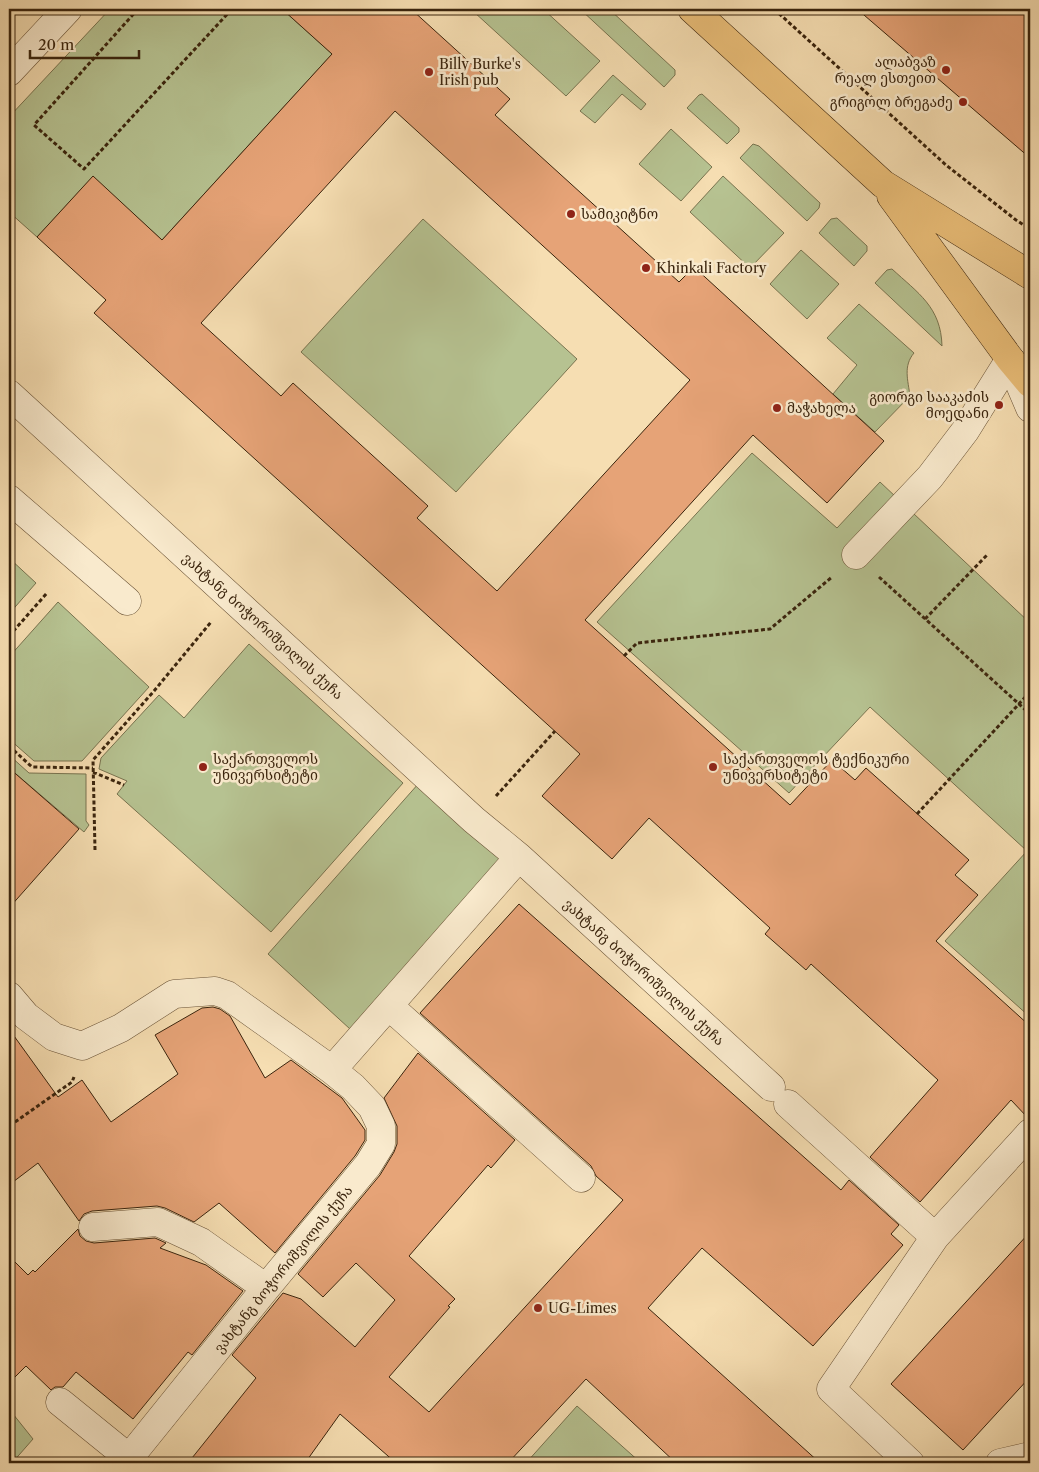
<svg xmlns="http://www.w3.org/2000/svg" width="1039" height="1472" viewBox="0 0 1039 1472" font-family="'Libre Caslon Text','Noto Serif Georgian',serif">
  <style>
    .green { fill: #b6c291; stroke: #78734f }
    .building { fill: #e6a377; stroke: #3a240d; fill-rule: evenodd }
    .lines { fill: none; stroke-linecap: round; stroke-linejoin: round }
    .minor-casing { stroke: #695236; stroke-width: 29 }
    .major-casing { stroke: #3a240d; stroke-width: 29 }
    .path { stroke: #3a240d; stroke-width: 3; stroke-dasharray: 4 2.5; stroke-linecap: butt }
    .minor { stroke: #f9eacd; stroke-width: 28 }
    .major { stroke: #ebbf79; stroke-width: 28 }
    .poi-dot { fill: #8f2418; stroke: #f9eacd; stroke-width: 2 }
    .labels { text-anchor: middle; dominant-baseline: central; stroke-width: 5; stroke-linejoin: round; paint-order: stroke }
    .poi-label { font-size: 14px; fill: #3a240d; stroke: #f9eacd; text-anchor: start }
    .street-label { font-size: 14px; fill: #3a240d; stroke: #f9eacd }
  </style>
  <rect width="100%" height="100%" fill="#f6deb2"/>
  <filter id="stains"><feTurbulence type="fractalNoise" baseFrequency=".004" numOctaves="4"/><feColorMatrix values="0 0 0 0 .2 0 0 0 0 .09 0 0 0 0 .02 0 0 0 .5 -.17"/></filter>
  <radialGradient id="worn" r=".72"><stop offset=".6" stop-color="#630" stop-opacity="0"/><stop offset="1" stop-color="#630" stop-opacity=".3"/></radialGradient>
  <path class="green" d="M 110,9 L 282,9 L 332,54 L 162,240 L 93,177 L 37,237 L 9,212 L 9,117 Z
    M 476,9 L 543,9 L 600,61 L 566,96 L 474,12 Z
    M 580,9 L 609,9 L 675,70 L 675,75 L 664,87 Z
    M 613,75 L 646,104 L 641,110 L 622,94 L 595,123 L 580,111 Z
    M 702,94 L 739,128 L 739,132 L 727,144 L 687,108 L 699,95 Z
    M 671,129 L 712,167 L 681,201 L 639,164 Z
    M 753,144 L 759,146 L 820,203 L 819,208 L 807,221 L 740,158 Z
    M 723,176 L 784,233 L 750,268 L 690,212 Z
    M 837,218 L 867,246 L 867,251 L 854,266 L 819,233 L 831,219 Z
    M 423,219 L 577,359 L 456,492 L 301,352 Z
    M 801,250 L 839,284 L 807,319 L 770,284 Z
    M 892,269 C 918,293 941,307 942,346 L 875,283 L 887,270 Z
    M 859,304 L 914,353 C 903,366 908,380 910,396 L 875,432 L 833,394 L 857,365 L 827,338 Z
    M 752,453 L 837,528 L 880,482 L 1030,623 L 1030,1017 L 945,941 L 1027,851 L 870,707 L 789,793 L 597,622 Z
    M 9,558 L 36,583 L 9,614 Z
    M 58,602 L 149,687 L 82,761 L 34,761 L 9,739 L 9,657 Z
    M 249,644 L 403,783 L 271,932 L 117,794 L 127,781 L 99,769 L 101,758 L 159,695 L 184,718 Z
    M 9,755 L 29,773 L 86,774 L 86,821 L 89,825 L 84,832 L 9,768 Z
    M 419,783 L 503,858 L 350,1029 L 268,954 Z
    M 577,1406 L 641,1463 L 526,1463 Z
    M 9,1409 L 33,1439 L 12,1463 L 9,1463 Z"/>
  <path class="building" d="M 282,9 L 411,9 L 510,99 L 495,115 L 679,282 L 694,267 L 884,441 L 827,503 L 753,435 L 585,620 L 790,805 L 832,760 L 855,780 L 866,768 L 969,860 L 955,875 L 978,895 L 936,941 L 1030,1026 L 1030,1118 L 1028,1118 L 1011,1100 L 920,1202 L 870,1157 L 938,1080 L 811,964 L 806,970 L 765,934 L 770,928 L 649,818 L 612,859 L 542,796 L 580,754 L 94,313 L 106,300 L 37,237 L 93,176 L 162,240 L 332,54 ZM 395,111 L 690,380 L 497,591 L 417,518 L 428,506 L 293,383 L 281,396 L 201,323 Z
    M 857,9 L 1019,9 L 1030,19 L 1030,158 Z
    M 9,768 L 79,829 L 9,908 Z
    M 519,904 L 841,1190 L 849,1180 L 899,1225 L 891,1234 L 903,1245 L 813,1346 L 702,1248 L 648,1308 L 820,1463 L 676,1463 L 586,1379 L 508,1463 L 396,1463 L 340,1414 L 305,1463 L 188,1463 L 256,1378 L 232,1355 L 283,1293 L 301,1299 L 355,1347 L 395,1300 L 356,1263 L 323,1297 L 298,1274 L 380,1175 L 394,1152 L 397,1144 L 397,1126 L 384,1098 L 418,1053 L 515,1140 L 491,1168 L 488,1165 L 409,1256 L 455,1299 L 448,1306 L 450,1307 L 389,1377 L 429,1412 L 623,1200 L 596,1176 L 591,1166 L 420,1013 Z
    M 213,1007 L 220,1009 L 230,1016 L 265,1078 L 291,1060 L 342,1098 L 365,1130 L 365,1140 L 355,1156 L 275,1253 L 219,1203 L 194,1222 L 165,1208 L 157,1206 L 92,1211 L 84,1214 L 79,1221 L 38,1163 L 9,1185 L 9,1029 L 58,1097 L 82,1080 L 111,1122 L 178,1074 L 155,1035 L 202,1008 Z
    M 78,1229 L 80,1236 L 86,1241 L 94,1243 L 155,1238 L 166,1243 L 160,1248 L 206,1265 L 243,1291 L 192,1355 L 188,1352 L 133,1419 L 76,1372 L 63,1387 L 55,1387 L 51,1390 L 26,1366 L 9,1383 L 9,1256 L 28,1275 L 33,1270 L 35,1272 Z
    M 1030,1232 L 1030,1377 L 963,1450 L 891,1384 Z"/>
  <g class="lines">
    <defs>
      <path id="minor" d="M 9,72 L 68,9
        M 1010,361 L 1030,408
        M 9,394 L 474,820 L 519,857 L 771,1087
        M 9,499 L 127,601
        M 856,555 L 930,477 L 965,431 L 1010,359
        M 9,996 L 26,1016 L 54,1037 L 82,1046 L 121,1028 L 174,994 L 215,991 L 227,995 L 332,1070 L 353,1087 L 372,1107 L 381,1126 L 381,1144 L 368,1165 L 266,1288 L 129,1458 L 135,1463
        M 389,1006 L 581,1178
        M 332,1070 L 519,857
        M 788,1104 L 935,1237
        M 93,1227 L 158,1222 L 201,1242 L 266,1288
        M 60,1402 L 129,1458
        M 910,1463 L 831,1389 L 935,1237 L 1030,1133
        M 1000,1463 L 1030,1456"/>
      <path id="major" d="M 692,9 L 883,184 L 1030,275
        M 891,196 L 1010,359 L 1030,383"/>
    </defs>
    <use href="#minor" class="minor-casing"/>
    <use href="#major" class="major-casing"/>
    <path class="path" d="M 138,9 L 34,125 L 84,169 L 232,9
      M 774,9 L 946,165 L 1016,220 L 1030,229
      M 879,577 L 1030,714
      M 925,619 L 988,554
      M 9,636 L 47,593
      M 624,656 L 637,643 L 770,629 L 832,577
      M 9,746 L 32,767 L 93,768
      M 93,772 L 124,785
      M 496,796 L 555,731
      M 917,814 L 1030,692
      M 95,850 L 93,760 L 154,691 L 211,622
      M 15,1122 L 72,1082 L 74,1077"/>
    <use href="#minor" class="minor"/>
    <use href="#major" class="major"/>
  </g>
  <g class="poi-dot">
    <circle cx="946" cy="70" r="5"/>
    <circle cx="429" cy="72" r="5"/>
    <circle cx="963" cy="102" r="5"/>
    <circle cx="571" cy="214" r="5"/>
    <circle cx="646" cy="268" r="5"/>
    <circle cx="999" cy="405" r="5"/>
    <circle cx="777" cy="408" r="5"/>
    <circle cx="203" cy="767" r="5"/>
    <circle cx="713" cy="767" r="5"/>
    <circle cx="538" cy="1308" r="5"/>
  </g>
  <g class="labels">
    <g class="poi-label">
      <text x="936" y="62" text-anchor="end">ალაბვაზ<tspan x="936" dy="16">რეალ ესთეით</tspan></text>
      <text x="439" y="64">Billy Burke's<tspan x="439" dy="16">Irish pub</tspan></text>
      <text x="953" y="102" text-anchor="end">გრიგოლ ბრეგაძე</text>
      <text x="581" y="214">სამიკიტნო</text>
      <text x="656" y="268">Khinkali Factory</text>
      <text x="989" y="397" text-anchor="end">გიორგი სააკაძის<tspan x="989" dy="16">მოედანი</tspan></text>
      <text x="787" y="408">მაჭახელა</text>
      <text x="213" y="759">საქართველოს<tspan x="213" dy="16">უნივერსიტეტი</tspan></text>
      <text x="723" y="759">საქართველოს ტექნიკური<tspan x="723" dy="16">უნივერსიტეტი</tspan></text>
      <text x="548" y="1308">UG-Limes</text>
    </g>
    <g class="street-label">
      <text transform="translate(263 626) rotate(42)">ვახტანგ ბოჭორიშვილის ქუჩა</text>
      <text transform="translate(644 972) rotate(42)">ვახტანგ ბოჭორიშვილის ქუჩა</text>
      <text transform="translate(283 1269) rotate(-51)">ვახტანგ ბოჭორიშვილის ქუჩა</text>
    </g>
  </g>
  <rect width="1039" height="1472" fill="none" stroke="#f6deb2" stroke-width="30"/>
  <rect x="10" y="10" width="1019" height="1452" fill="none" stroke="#3a240d" stroke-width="2.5"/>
  <rect x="15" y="15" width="1009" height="1442" fill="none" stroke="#3a240d"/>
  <path d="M30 50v8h109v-8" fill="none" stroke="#3a240d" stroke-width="2.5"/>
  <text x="38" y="50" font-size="15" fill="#3a240d" stroke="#f9eacd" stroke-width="4" paint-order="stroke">20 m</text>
  <rect width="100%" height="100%" filter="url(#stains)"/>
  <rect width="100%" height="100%" fill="url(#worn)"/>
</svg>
